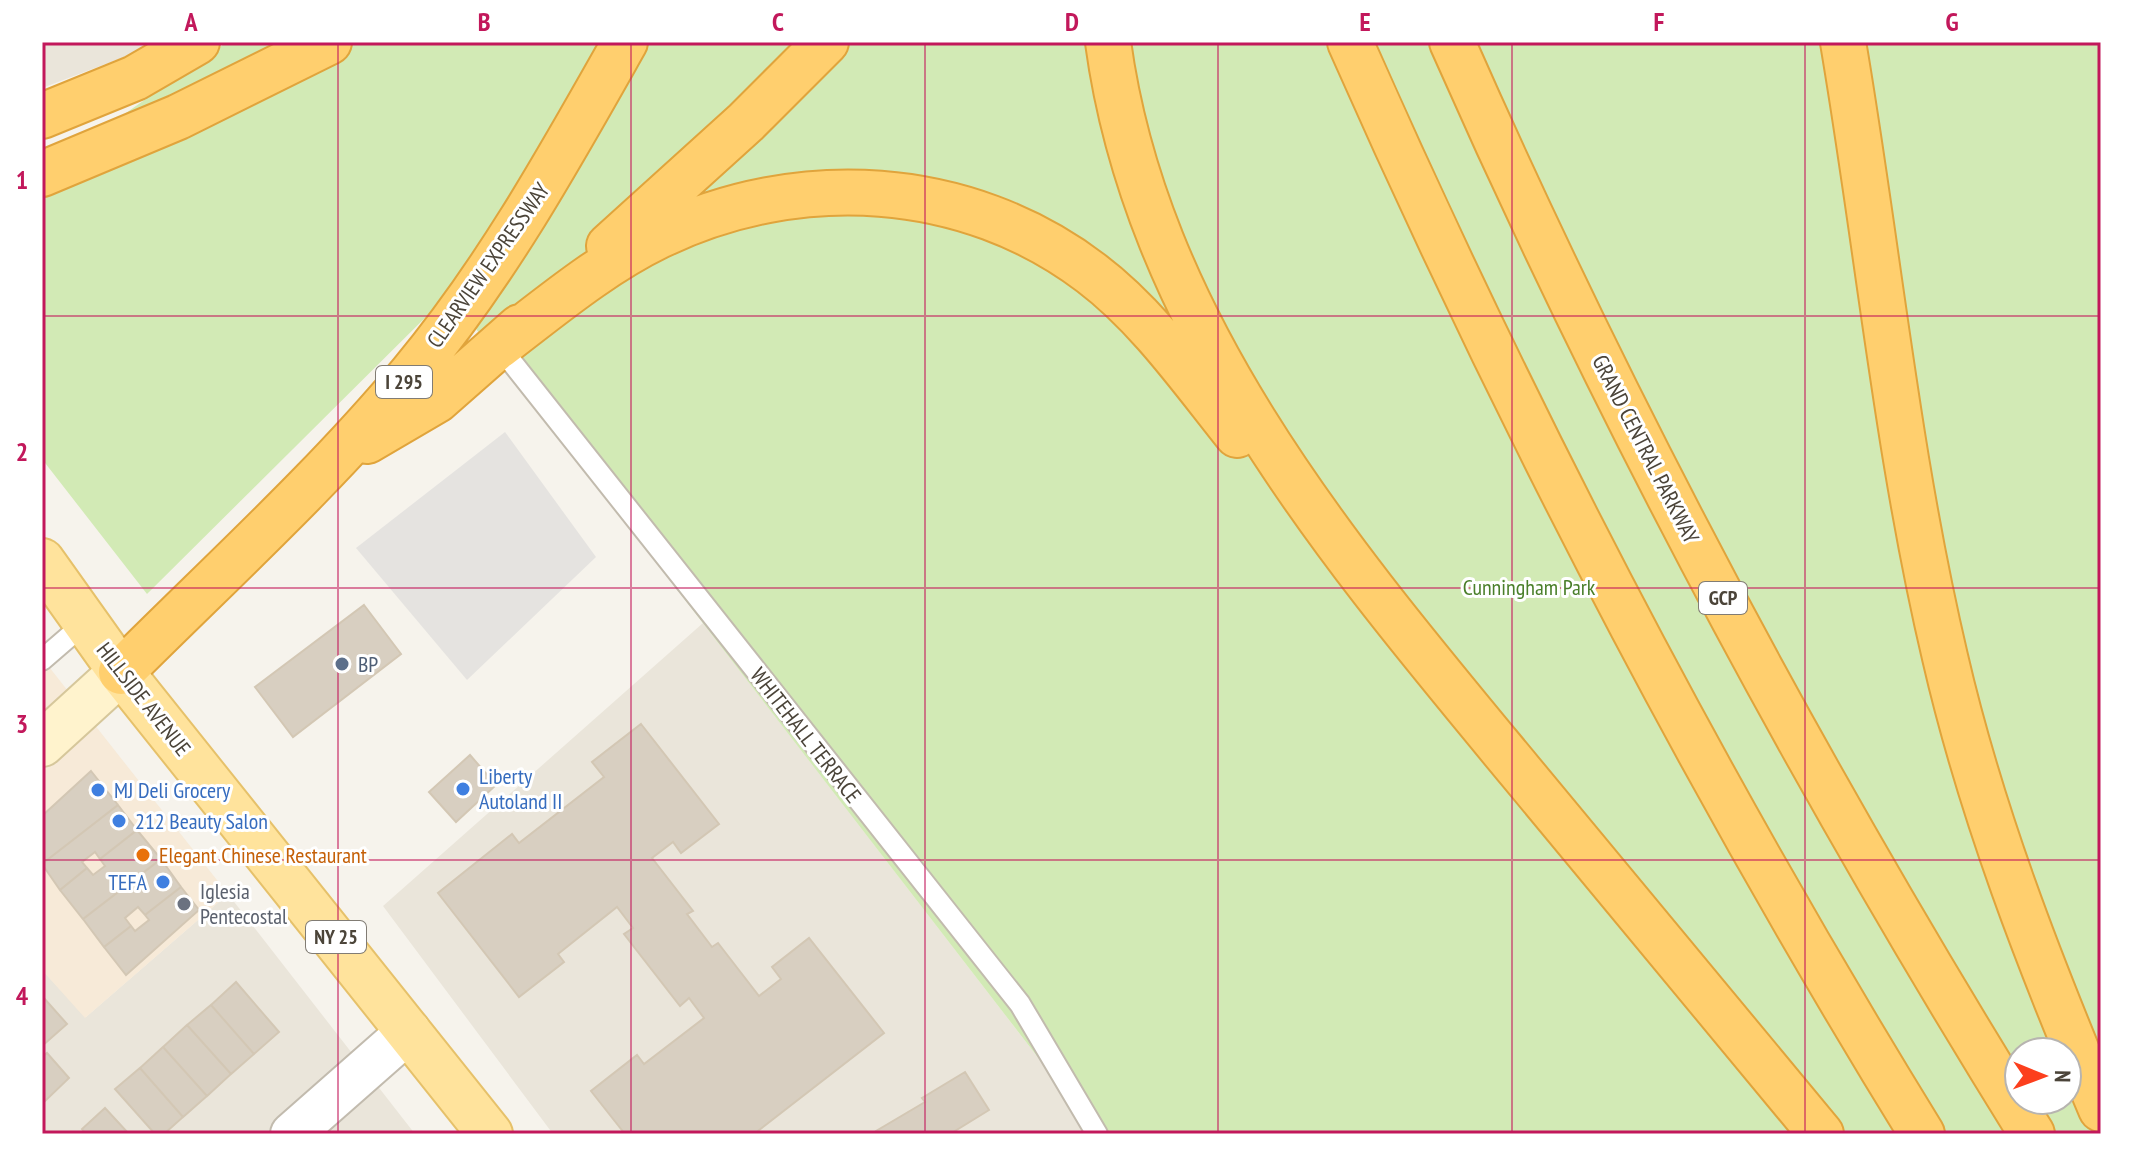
<svg xmlns="http://www.w3.org/2000/svg" width="2143" height="1176" viewBox="0 0 2143 1176" font-family="'PT Sans Narrow',sans-serif">
  <style>
    .residential { fill: #eae5da }
    .commercial { fill: #f7ead8 }
    .green { fill: #d2eab5; fill-rule: evenodd }
    .parking { fill: #e5e3e0 }
    .building { fill: #d8cfc1; stroke: #d3c7b4; stroke-width: 2 }
    .lines { fill: none; stroke-linecap: round; stroke-linejoin: round }
    .lane-casing { stroke: #c2bbae; stroke-width: 24 }
    .street-casing { stroke: #c2bbae; stroke-width: 46 }
    .secondary-casing { stroke: #d6c79b; stroke-width: 48 }
    .primary-casing { stroke: #e6c16a; stroke-width: 48 }
    .highway-casing { stroke: #e0a43c; stroke-width: 48 }
    .lane { stroke: #fff; stroke-width: 20 }
    .street { stroke: #fff; stroke-width: 42 }
    .secondary { stroke: #fff3cd; stroke-width: 44 }
    .primary { stroke: #ffe39c; stroke-width: 44 }
    .highway { stroke: #ffcf6e; stroke-width: 44 }
    .grid { fill: none; stroke: #c2185b; stroke-width: 2; stroke-opacity: 0.55 }
    .service-dot { fill: #5c6f8a; stroke: #fff; stroke-width: 3 }
    .shop-dot { fill: #3f7fe0; stroke: #fff; stroke-width: 3 }
    .food-dot { fill: #e8710a; stroke: #fff; stroke-width: 3 }
    .worship-dot { fill: #6b7280; stroke: #fff; stroke-width: 3 }
    .labels { text-anchor: middle; dominant-baseline: central; stroke-width: 6; stroke-linejoin: round; paint-order: stroke }
    .shield { fill: #fff; stroke: #817c74; stroke-width: 2 }
    .shield-label { font-size: 20px; font-weight: bold; fill: #4b4439 }
    .street-label { font-size: 22px; fill: #4b4439; stroke: #fff }
    .park-label { font-size: 22px; fill: #4a7f2a; stroke: #fff }
    .service-label { font-size: 22px; fill: #4e5e75; stroke: #fff; text-anchor: start }
    .shop-label { font-size: 22px; fill: #366cbe; stroke: #fff; text-anchor: start }
    .food-label { font-size: 22px; fill: #c56008; stroke: #fff; text-anchor: start }
    .worship-label { font-size: 22px; fill: #5b616d; stroke: #fff; text-anchor: start }
    .neatline { fill: none; stroke: #c2185b; stroke-width: 3 }
    .grid-label { font-size: 26px; text-anchor: middle; font-weight: bold; fill: #c2185b }
  </style>
  <rect width="100%" height="100%" fill="#f6f3ec"/>
  <path class="residential" d="M 42,42 L 164,42 L 42,88 Z
    M 703,623 L 1097,1134 L 553,1134 L 383,906 Z
    M 228,894 L 415,1134 L 42,1134 L 42,970 L 86,1017 Z"/>
  <path class="commercial" d="M 42,658 L 228,894 L 85,1018 L 42,970 Z"/>
  <path class="green" d="M 227,42 L 2101,42 L 2101,1134 L 1097,1134 L 449,294 L 147,594 L 42,459 L 42,172 ZM 2019,1052 L 2067,1052 L 2067,1100 L 2019,1100 Z"/>
  <path class="parking" d="M 505,432 L 596,557 L 467,680 L 356,548 Z"/>
  <path class="building" d="M 364,605 L 401,654 L 293,737 L 255,687 Z
    M 641,724 L 719,824 L 681,853 L 673,842 L 652,858 L 693,911 L 687,914 L 712,947 L 718,943 L 759,996 L 781,979 L 772,967 L 809,938 L 884,1033 L 754,1134 L 625,1134 L 591,1091 L 637,1055 L 644,1064 L 704,1018 L 689,998 L 680,1006 L 624,934 L 633,928 L 617,907 L 558,954 L 564,962 L 519,997 L 438,893 L 512,834 L 519,843 L 604,777 L 592,762 Z
    M 470,755 L 496,785 L 456,822 L 429,792 Z
    M 91,771 L 118,805 L 42,864 L 42,816 Z
    M 118,805 L 137,830 L 100,859 L 95,852 L 82,862 L 87,868 L 60,890 L 42,864 Z
    M 137,830 L 161,859 L 83,919 L 60,890 L 87,868 L 93,875 L 105,866 L 100,859 Z
    M 161,859 L 181,887 L 145,915 L 138,907 L 125,918 L 131,926 L 104,947 L 83,919 Z
    M 181,887 L 199,910 L 126,975 L 104,947 L 131,926 L 135,931 L 149,920 L 145,915 Z
    M 236,982 L 279,1032 L 254,1054 L 211,1005 Z
    M 43,997 L 67,1024 L 42,1046 L 42,998 Z
    M 211,1005 L 254,1054 L 231,1074 L 187,1025 Z
    M 187,1025 L 231,1074 L 207,1096 L 163,1047 Z
    M 163,1047 L 207,1096 L 183,1117 L 140,1068 Z
    M 47,1053 L 69,1078 L 42,1104 L 42,1057 Z
    M 140,1068 L 183,1117 L 164,1134 L 155,1134 L 115,1089 Z
    M 965,1072 L 989,1110 L 950,1134 L 878,1134 L 876,1131 L 925,1102 L 922,1098 Z
    M 105,1108 L 129,1134 L 86,1134 L 82,1129 Z"/>
  <g class="lines">
    <defs>
      <path id="lane" d="M 499,346 L 1020,1004 L 1097,1134
        M 42,660 L 86,622"/>
      <path id="street" d="M 292,1134 L 409,1031"/>
      <path id="secondary" d="M 42,744 L 121,672"/>
      <path id="primary" d="M 42,561 L 121,672 L 490,1134"/>
      <path id="highway" d="M 1108,42 C 1147,329 1343,557 1520,771 C 1620,892 1720,1013 1821,1134
        M 1350,42 C 1516,418 1706,784 1922,1134
        M 1452,42 C 1618,419 1814,784 2032,1134
        M 1843,42 C 1878,247 1897,454 1945,657 C 1981,813 2039,962 2101,1109
        M 42,116 L 135,78 L 197,42
        M 42,174 L 178,117 L 329,42
        M 609,246 L 746,122 L 826,42
        M 499,346 C 550,307 601,264 659,236 C 798,169 966,178 1091,273 C 1148,316 1192,379 1237,435
        M 367,441 L 437,400 L 520,327
        M 121,672 C 219,574 323,480 412,373 C 497,271 560,157 625,42"/>
    </defs>
    <use href="#lane" class="lane-casing"/>
    <use href="#street" class="street-casing"/>
    <use href="#secondary" class="secondary-casing"/>
    <use href="#primary" class="primary-casing"/>
    <use href="#highway" class="highway-casing"/>
    <use href="#lane" class="lane"/>
    <use href="#street" class="street"/>
    <use href="#secondary" class="secondary"/>
    <use href="#primary" class="primary"/>
    <use href="#highway" class="highway"/>
  </g>
  <path class="grid" d="M 338,42 L 338,1134M 631,42 L 631,1134M 925,42 L 925,1134M 1218,42 L 1218,1134M 1512,42 L 1512,1134M 1805,42 L 1805,1134M 42,316 L 2101,316M 42,588 L 2101,588M 42,860 L 2101,860"/>
  <circle class="service-dot" cx="342" cy="664" r="8"/>
  <g class="shop-dot">
    <circle cx="463" cy="789" r="8"/>
    <circle cx="98" cy="790" r="8"/>
    <circle cx="119" cy="821" r="8"/>
    <circle cx="163" cy="882" r="8"/>
  </g>
  <circle class="food-dot" cx="143" cy="855" r="8"/>
  <circle class="worship-dot" cx="184" cy="904" r="8"/>
  <g class="labels">
    <g class="shield">
      <rect x="376" y="366" width="56" height="32" rx="6"/>
      <rect x="1699" y="582" width="48" height="32" rx="6"/>
      <rect x="306" y="921" width="60" height="32" rx="6"/>
    </g>
    <g class="shield-label">
      <text x="404" y="382">I 295</text>
      <text x="1723" y="598">GCP</text>
      <text x="336" y="937">NY 25</text>
    </g>
    <g class="street-label">
      <text transform="translate(488 265) rotate(-55)">CLEARVIEW EXPRESSWAY</text>
      <text transform="translate(1646 449) rotate(63)">GRAND CENTRAL PARKWAY</text>
      <text transform="translate(144 699) rotate(52)">HILLSIDE AVENUE</text>
      <text transform="translate(806 735) rotate(52)">WHITEHALL TERRACE</text>
    </g>
    <g class="park-label">
      <text x="1529" y="587">Cunningham Park</text>
    </g>
    <g class="service-label">
      <text x="358" y="664">BP</text>
    </g>
    <g class="shop-label">
      <text x="479" y="776">Liberty<tspan x="479" dy="25">Autoland II</tspan></text>
      <text x="114" y="790">MJ Deli Grocery</text>
      <text x="135" y="821">212 Beauty Salon</text>
      <text x="147" y="882" text-anchor="end">TEFA</text>
    </g>
    <g class="food-label">
      <text x="159" y="855">Elegant Chinese Restaurant</text>
    </g>
    <g class="worship-label">
      <text x="200" y="891">Iglesia<tspan x="200" dy="25">Pentecostal</tspan></text>
    </g>
  </g>
  <rect width="2143" height="1176" fill="none" stroke="#ffffff" stroke-width="88"/>
  <g transform="translate(2043 1076) rotate(91)"><circle r="38" fill="#ffffff" stroke="#b7b4b0" stroke-width="2"/>
  <path d="M0-6L14 30L0 20L-14 30Z" fill="#fc3f1d"/>
  <text y="-12" font-size="22" font-weight="bold" text-anchor="middle" fill="#4b4439">N</text>
  </g>
  <rect x="44" y="44" width="2055" height="1088" class="neatline"/>
  <g class="grid-label">
    <text x="191" y="31">A</text>
    <text x="484" y="31">B</text>
    <text x="778" y="31">C</text>
    <text x="1072" y="31">D</text>
    <text x="1365" y="31">E</text>
    <text x="1659" y="31">F</text>
    <text x="1952" y="31">G</text>
    <text x="22" y="189">1</text>
    <text x="22" y="461">2</text>
    <text x="22" y="733">3</text>
    <text x="22" y="1005">4</text>
  </g>
</svg>
